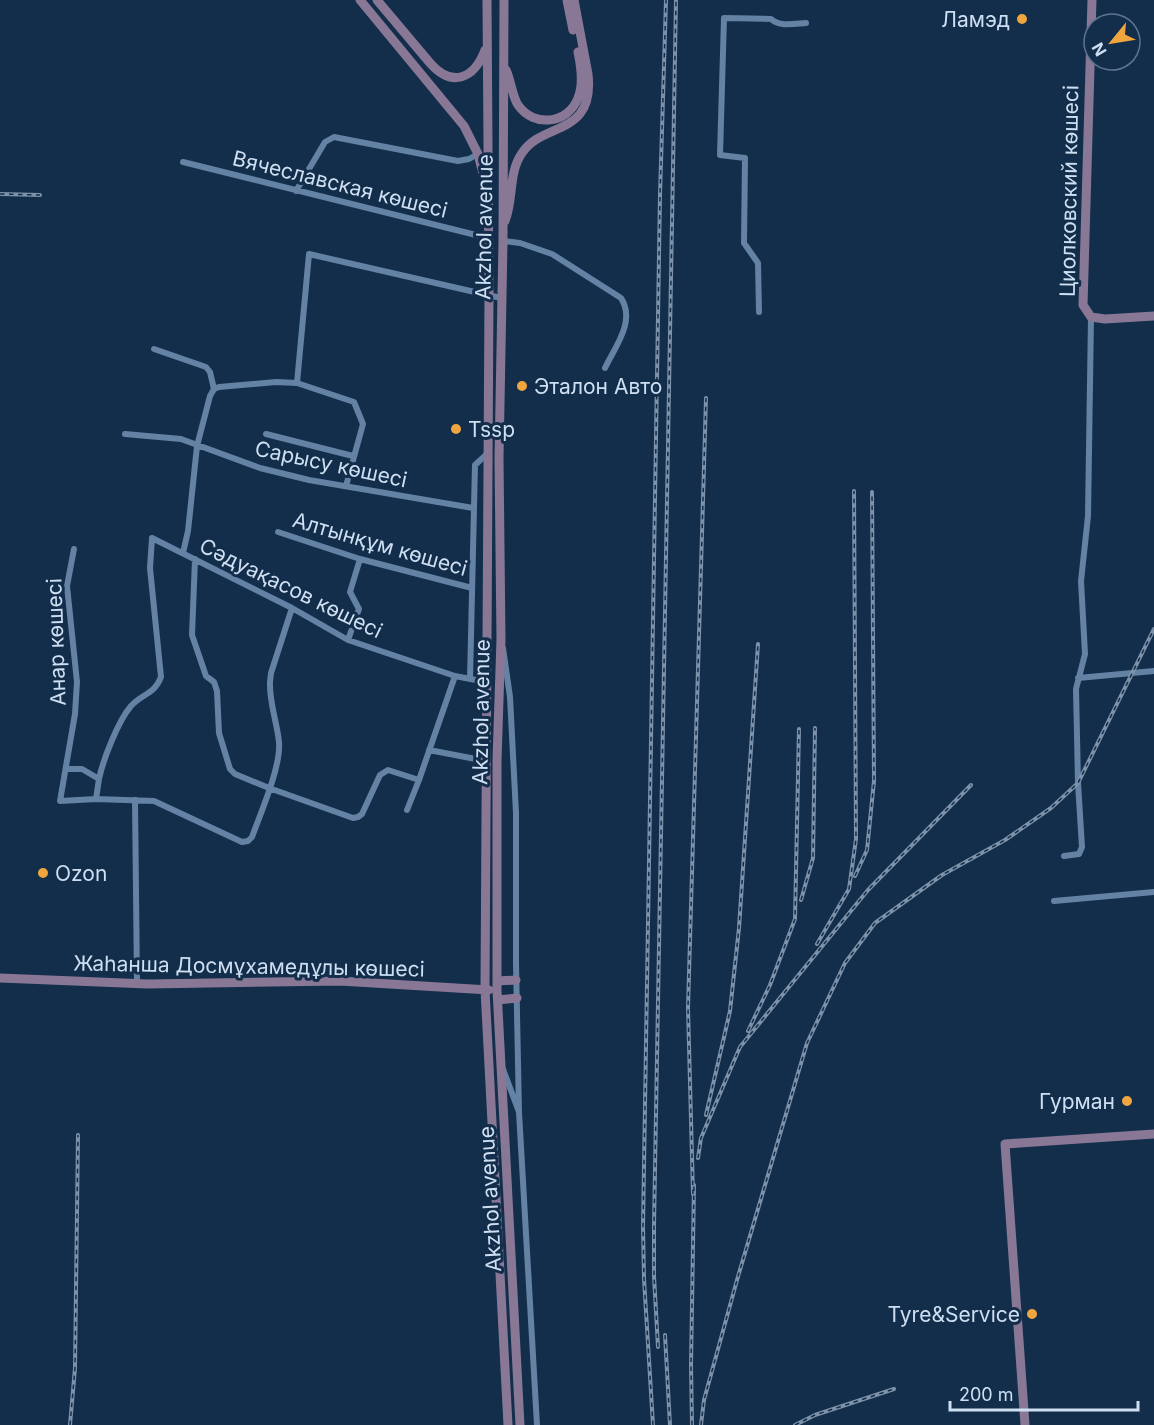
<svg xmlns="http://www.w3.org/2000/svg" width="1154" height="1425" viewBox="0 0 1154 1425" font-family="Inter,sans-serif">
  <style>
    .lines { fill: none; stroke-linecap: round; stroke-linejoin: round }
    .street { stroke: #6482a4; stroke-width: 6 }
    .secondary { stroke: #897796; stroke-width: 9 }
    .rail-casing { stroke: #7d92a9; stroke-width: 4 }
    .rail { stroke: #132e4b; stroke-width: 1.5; stroke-dasharray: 4.5; stroke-linecap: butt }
    .poi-dot { fill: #f0a63e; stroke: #132e4b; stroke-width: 2 }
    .labels { text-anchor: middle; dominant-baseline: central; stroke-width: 6; stroke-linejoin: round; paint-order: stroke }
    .poi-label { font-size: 21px; fill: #cfdff2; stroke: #132e4b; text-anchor: end }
    .street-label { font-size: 21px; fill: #cfdff2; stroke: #132e4b }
  </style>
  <rect width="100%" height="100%" fill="#132e4b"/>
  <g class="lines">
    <path class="street" d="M 183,162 L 488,238
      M 296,191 L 325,142 L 334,137 L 458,161 L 469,159 L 478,154
      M 503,241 L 520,243 L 552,254 L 621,298 C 636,321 615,347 605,368
      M 759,312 L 758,263 L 744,243 L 745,158 L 720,155 L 724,18 L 771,19 C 780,27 793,24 806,23
      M 154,349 L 206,367 L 210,372 L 214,389 L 219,387 L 276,382 L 297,383 L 354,402 L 363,424 L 346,486
      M 297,383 L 309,254 L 501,298
      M 125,434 L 181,439 L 260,468 L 309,480 L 473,508
      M 266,434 L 353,456
      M 278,532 L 360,559 L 472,588
      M 74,549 L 67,586 L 77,682 L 75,714 L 60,801 L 96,799 L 154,801 L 242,842 L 248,841 L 252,837 C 261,812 281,767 279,742 C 277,722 269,702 270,682 L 271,673 L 292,608
      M 183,553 L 188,531 L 197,446 L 210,396 L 214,389
      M 195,559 L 192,635 L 206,676 L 214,682 L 217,691 L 219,733 L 230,769 L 235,774 L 269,788 L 353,818 L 358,817 L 362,814 L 380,775 L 388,770 L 419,780
      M 348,640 L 359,609 L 350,592 L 360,559
      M 503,648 L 510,697 L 516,813 L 516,964 L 519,1112
      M 1078,678 L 1154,671
      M 470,679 L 475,465 L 488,453
      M 429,750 L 486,761
      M 66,769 L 82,769 L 99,779 C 103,760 118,721 131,706 C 143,693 154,695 161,677 L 150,568 L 152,538 L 292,608 L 348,640 L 455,676 L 486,682
      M 96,799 L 99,779
      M 135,800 L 137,983
      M 407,810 L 419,780 L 455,676
      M 1064,856 L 1079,854 L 1082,847 L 1078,783 L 1076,689 L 1085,654 L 1081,581 L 1088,516 L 1091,317
      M 1054,901 L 1154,892
      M 503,1069 L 519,1112 L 537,1425"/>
    <path class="secondary" d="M 360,0 L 464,126 L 478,154 L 484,178
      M 377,0 L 430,63 C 452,88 474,79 485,50
      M 487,0 L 489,295 L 485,990 L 508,1425
      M 504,0 L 503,241 L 499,458 L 501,639 L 497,760 L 497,990 L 520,1425
      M 567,0 L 573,30
      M 1092,0 L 1083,305 L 1091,317 L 1105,319 L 1154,316
      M 506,70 C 511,80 512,96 518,105 C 534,128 568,124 578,98 C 584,84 581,66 578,52
      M 505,221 C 514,199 508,173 522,153 C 543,121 595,137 588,74 L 574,0
      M 0,978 L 148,984 L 340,981 L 489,990
      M 497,981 L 516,980
      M 498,1000 L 517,998
      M 1025,1425 L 1005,1144 L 1154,1134"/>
    <defs>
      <path id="rail" d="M 0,194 L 40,195
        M 855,876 L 867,850 L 874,781 L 872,492
        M 801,900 L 813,858 L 815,728
        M 817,944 L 849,889 L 856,839 L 854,491
        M 748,1031 L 770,985 L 795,919 L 799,729
        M 706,1115 L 730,1011 L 739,928 L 758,644
        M 698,1158 L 701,1138 L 740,1047 L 868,890 L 971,785
        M 693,1194 L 688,1008 L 706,398
        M 665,1335 L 670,1425
        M 658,1347 L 654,1276 L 654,1225 L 676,0
        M 70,1425 L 75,1368 L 78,1135
        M 653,1425 L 644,1279 L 643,1227 L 660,195 L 666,0
        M 692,1425 L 691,1365 L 694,1185
        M 701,1425 L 704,1400 L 737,1280 L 807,1043 L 845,963 L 875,923 L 942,875 L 1005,840 L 1051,808 L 1078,783 L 1154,629
        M 795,1425 L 815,1415 L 894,1389"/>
    </defs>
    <use href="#rail" class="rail-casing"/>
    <use href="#rail" class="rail"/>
  </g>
  <g class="poi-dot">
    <circle cx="1022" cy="19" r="6"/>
    <circle cx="522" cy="386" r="6"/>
    <circle cx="456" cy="429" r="6"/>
    <circle cx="43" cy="873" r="6"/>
    <circle cx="1127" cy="1101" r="6"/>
    <circle cx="1032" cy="1314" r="6"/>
  </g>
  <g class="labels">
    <g class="poi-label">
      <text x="1010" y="19">Ламэд</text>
      <text x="534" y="386" text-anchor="start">Эталон Авто</text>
      <text x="468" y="429" text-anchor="start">Tssp</text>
      <text x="55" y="873" text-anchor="start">Ozon</text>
      <text x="1115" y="1101">Гурман</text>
      <text x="1020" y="1314">Tyre&amp;Service</text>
    </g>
    <g class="street-label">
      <text transform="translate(340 184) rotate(14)">Вячеславская көшесі</text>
      <text transform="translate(1069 191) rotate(-89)">Циолковский көшесі</text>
      <text transform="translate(484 227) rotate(-89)">Akzhol avenue</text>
      <text transform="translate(331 464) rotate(12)">Сарысу көшесі</text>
      <text transform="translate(380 544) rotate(16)">Алтынқұм көшесі</text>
      <text transform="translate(291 588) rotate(26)">Сәдуақасов көшесі</text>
      <text transform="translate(56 642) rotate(-92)">Анар көшесі</text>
      <text transform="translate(481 712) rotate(-89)">Akzhol avenue</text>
      <text transform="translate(249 966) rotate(1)">Жаһанша Досмұхамедұлы көшесі</text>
      <text transform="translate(490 1199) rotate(-93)">Akzhol avenue</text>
    </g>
  </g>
  <g transform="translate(1112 42) rotate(240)"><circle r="28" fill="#132e4b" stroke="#5e758e" stroke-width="1.5"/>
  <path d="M0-4.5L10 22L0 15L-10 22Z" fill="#f0a63e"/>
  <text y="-9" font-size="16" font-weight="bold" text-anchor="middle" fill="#cfdff2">N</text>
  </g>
  <path d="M950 1401v9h188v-9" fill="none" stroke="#cfdff2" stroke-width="3"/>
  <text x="959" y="1401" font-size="18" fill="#cfdff2" stroke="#132e4b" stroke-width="4.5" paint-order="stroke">200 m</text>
</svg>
